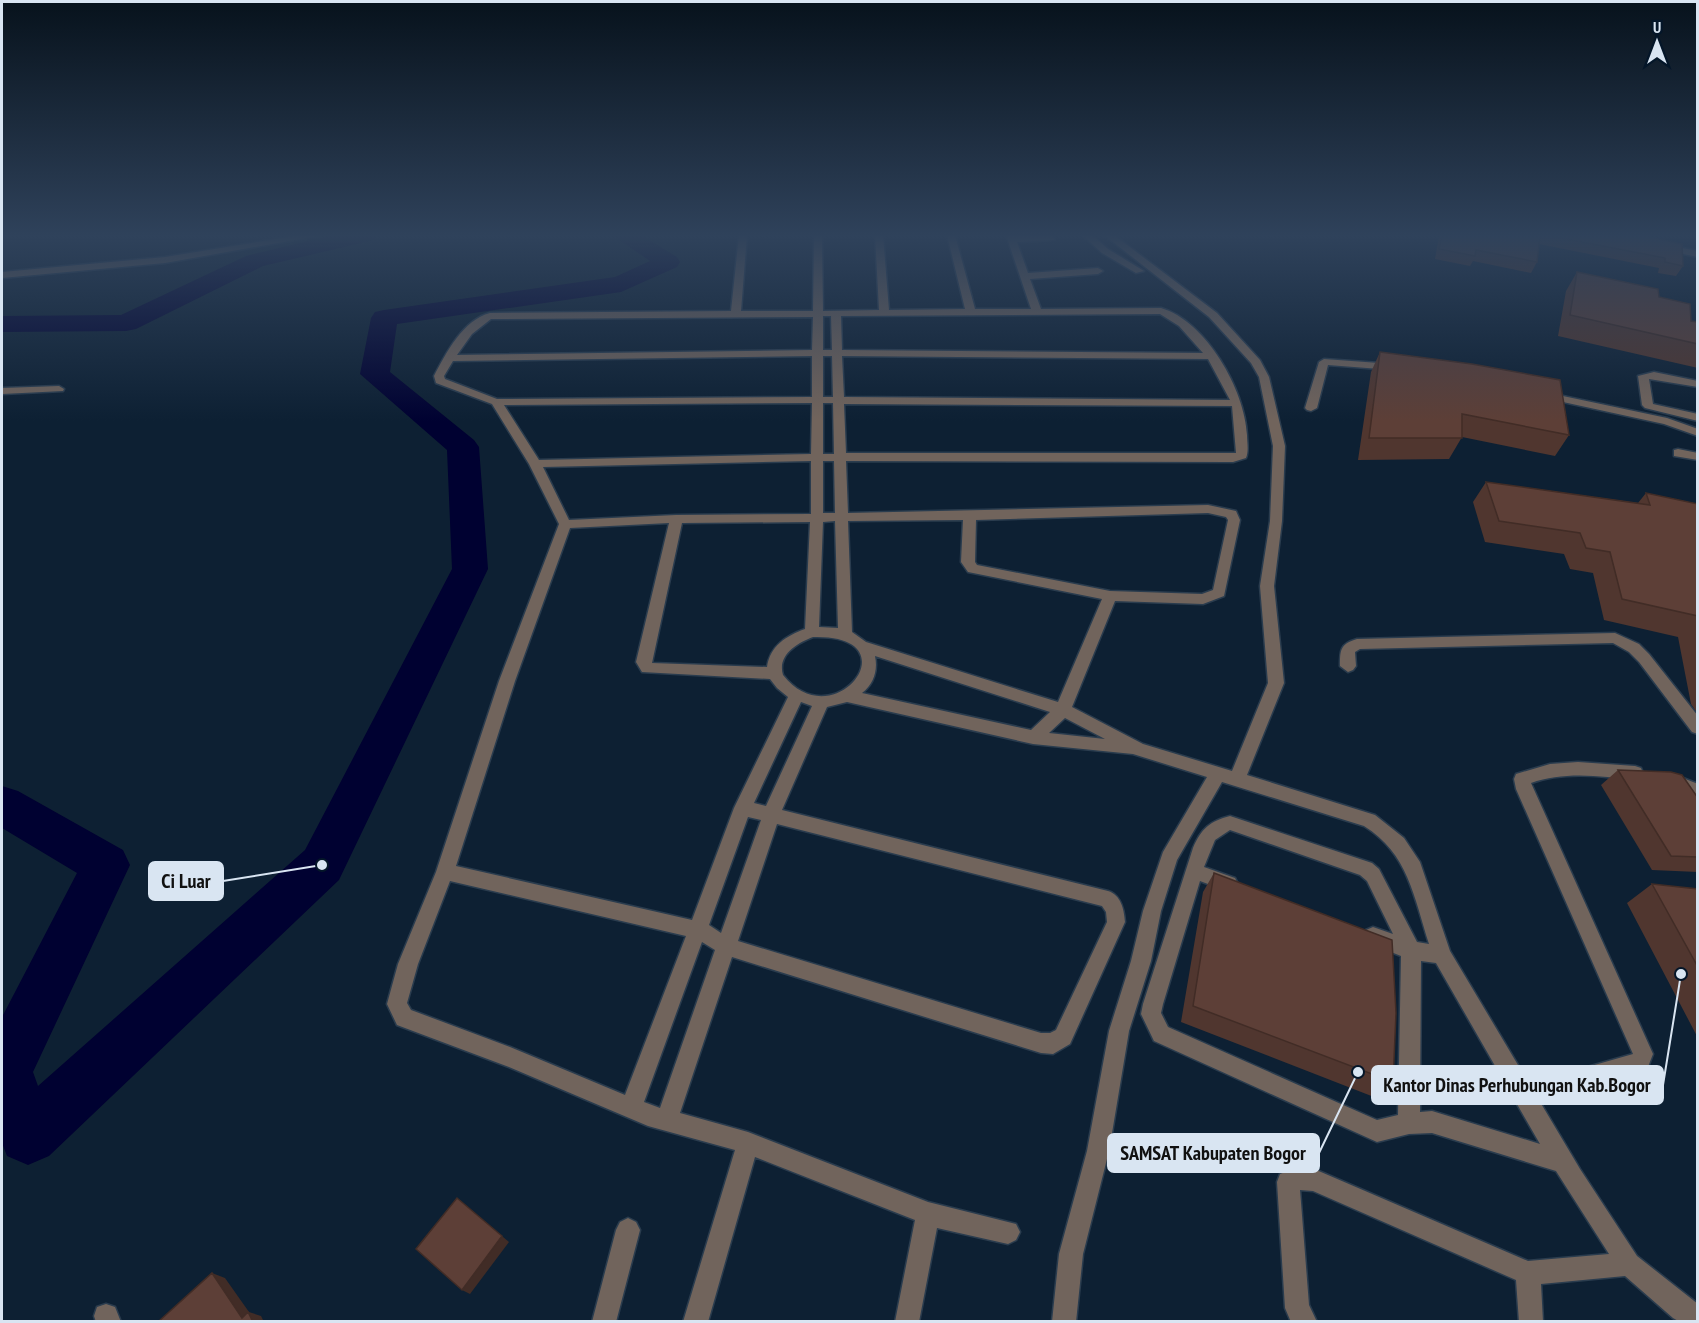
<svg xmlns="http://www.w3.org/2000/svg" width="1699" height="1323" viewBox="0 0 1699 1323" font-family="'PT Sans Narrow',sans-serif">
  <style>
    .lines { fill: none; stroke-linecap: round; stroke-linejoin: round }
    .river { fill: #000131; fill-rule: evenodd }
    .minor-casing { stroke: #2a3c4e; stroke-width: 3 }
    .minor { fill: #71645c; fill-rule: evenodd }
    .wall { fill: #50362f }
    .shaded-wall { fill: #412c26 }
    .building { fill: #5d3f37; stroke: #412c26; stroke-width: 1.5 }
    .leader { fill: none; stroke: #d9e5f2; stroke-width: 2 }
    .callout-dot { fill: #d9e5f2; stroke: #041629; stroke-width: 2 }
    .callout { fill: #d9e5f2; stroke: #d9e5f2; stroke-width: 2 }
    .callout-label { font-size: 20px; text-anchor: middle; font-weight: bold; fill: #111 }
  </style>
  <rect width="100%" height="100%" fill="#0d2033"/>
  <g class="lines">
    <path class="river" d="M 333,235 L 377,235 L 374,240 L 263,266 L 136,329 L 126,331 L 2,332 L 2,316 L 121,315 L 246,256 Z
      M 612,235 L 641,235 L 677,257 L 680,262 L 677,267 L 621,292 L 397,324 L 390,372 L 474,440 L 479,447 L 488,569 L 339,880 L 49,1156 L 28,1165 L 7,1156 L 2,1143 L 2,1017 L 77,873 L 2,828 L 2,786 L 18,791 L 123,850 L 130,865 L 33,1072 L 38,1086 L 305,850 L 452,569 L 447,450 L 360,374 L 371,318 L 375,312 L 384,310 L 615,277 L 650,261 Z"/>
    <defs>
      <path id="minor" d="M 300,235 L 323,235 L 165,263 L 2,278 L 2,272 L 165,257 Z
        M 739,235 L 747,235 L 741,311 L 813,311 L 814,235 L 822,235 L 823,311 L 879,310 L 875,235 L 883,235 L 889,310 L 965,309 L 947,235 L 955,235 L 975,309 L 1031,309 L 1006,235 L 1052,235 L 1055,238 L 1054,240 L 1017,242 L 1028,273 L 1098,268 L 1103,271 L 1098,274 L 1030,279 L 1041,309 L 1161,308 C 1206,321 1245,390 1247,435 C 1247,442 1249,451 1246,458 L 1233,462 L 846,461 L 848,513 L 1208,505 L 1236,511 L 1240,520 L 1224,596 L 1203,604 L 1115,601 L 1072,707 L 1143,744 L 1232,771 L 1268,683 L 1260,586 L 1270,521 L 1273,446 L 1259,377 L 1251,363 L 1209,317 L 1104,235 L 1114,235 L 1217,313 L 1260,360 L 1269,377 L 1285,446 L 1282,521 L 1274,586 L 1284,683 L 1247,775 L 1375,815 L 1404,838 L 1420,862 L 1450,951 L 1580,1169 L 1637,1256 L 1698,1304 L 1698,1322 L 1680,1322 L 1673,1318 L 1625,1276 L 1541,1284 L 1543,1322 L 1519,1322 L 1516,1280 L 1313,1191 L 1300,1190 L 1309,1305 L 1317,1322 L 1291,1322 L 1285,1308 L 1277,1182 L 1280,1174 L 1298,1167 L 1314,1169 L 1528,1261 L 1609,1254 L 1556,1171 L 1432,1133 L 1409,1134 L 1377,1142 L 1154,1041 L 1141,1014 L 1143,1004 L 1193,848 C 1201,829 1210,821 1230,816 L 1372,863 L 1379,869 L 1417,942 L 1429,944 C 1414,897 1408,853 1364,826 L 1222,782 L 1177,860 L 1161,911 L 1151,961 L 1129,1031 L 1109,1151 L 1083,1254 L 1076,1322 L 1052,1322 L 1059,1254 L 1087,1151 L 1109,1031 L 1131,961 L 1143,911 L 1163,852 L 1207,777 L 1133,754 L 1033,744 L 847,702 L 827,707 L 782,810 L 1108,891 C 1121,895 1124,909 1125,922 L 1070,1044 L 1053,1054 L 1041,1053 L 732,957 L 680,1113 L 748,1132 L 928,1202 L 1016,1224 L 1020,1232 L 1016,1240 L 1008,1244 L 937,1228 L 919,1322 L 895,1322 L 915,1220 L 755,1157 L 708,1322 L 683,1322 L 735,1150 L 648,1126 L 509,1067 L 397,1025 L 387,1004 L 398,964 L 436,872 L 499,681 L 559,524 L 529,464 L 492,404 L 436,383 L 434,376 C 446,353 463,320 490,313 L 731,311 ZM 1160,314 L 1179,326 L 1203,353 L 842,350 L 841,316 ZM 823,316 L 831,316 L 832,350 L 823,350 ZM 813,317 L 812,350 L 457,355 L 472,334 L 491,319 ZM 812,356 L 812,397 L 497,399 L 445,379 L 444,376 L 453,361 ZM 823,356 L 832,356 L 833,397 L 823,397 ZM 842,356 L 1208,359 L 1230,400 L 844,397 ZM 812,403 L 811,454 L 539,460 L 504,405 ZM 823,403 L 833,403 L 834,454 L 823,454 ZM 844,404 L 1232,406 L 1236,453 L 846,453 ZM 811,461 L 811,514 L 676,515 L 569,520 L 543,467 ZM 823,461 L 834,461 L 835,513 L 823,513 ZM 1208,513 L 1226,517 L 1228,520 L 1213,590 L 1202,594 L 1110,591 L 977,565 L 975,562 L 976,520 ZM 963,520 L 961,562 L 968,572 L 1102,599 L 1058,702 L 866,642 L 852,632 L 848,521 ZM 835,521 L 838,628 L 819,627 L 823,522 ZM 810,522 L 805,629 C 786,636 770,646 767,667 L 652,663 L 682,523 ZM 669,523 L 636,662 L 642,672 L 770,679 L 777,688 L 788,697 L 734,808 L 692,920 L 456,866 L 515,681 L 570,528 ZM 813,637 C 915,634 834,740 783,675 C 777,655 797,643 813,637 ZM 875,656 L 1050,712 L 1031,730 L 862,693 C 874,684 878,670 875,656 ZM 801,702 L 812,706 L 766,806 L 754,803 ZM 1065,718 L 1105,739 L 1049,733 ZM 748,817 L 761,820 L 721,933 L 709,925 ZM 777,824 L 1102,906 L 1106,912 L 1107,922 L 1056,1030 L 1050,1033 L 1041,1033 L 738,941 ZM 1230,830 L 1360,875 L 1367,881 L 1393,934 L 1373,927 L 1366,930 L 1363,936 L 1366,942 L 1401,956 L 1398,1115 L 1377,1120 L 1168,1027 L 1161,1013 L 1163,1004 L 1200,881 L 1229,892 L 1235,890 L 1238,884 L 1235,878 L 1204,867 L 1215,840 ZM 450,881 L 686,936 L 625,1095 L 510,1047 L 411,1010 L 407,1003 L 418,964 ZM 702,942 L 715,950 L 660,1108 L 644,1102 ZM 1421,961 L 1436,963 L 1540,1144 L 1432,1111 L 1420,1112 Z
        M 1082,235 L 1092,235 L 1108,249 L 1144,271 L 1136,273 L 1102,253 Z
        M 1662,244 L 1698,251 L 1698,257 L 1659,249 L 1658,247 Z
        M 1324,359 L 1393,364 L 1398,367 L 1393,370 L 1328,365 L 1317,408 L 1311,411 L 1307,410 L 1305,408 L 1319,362 Z
        M 1654,372 L 1698,381 L 1698,387 L 1649,379 L 1653,404 L 1698,414 L 1698,421 L 1645,408 L 1642,405 L 1638,376 Z
        M 59,386 L 64,389 L 63,391 L 2,394 L 2,388 Z
        M 1544,392 L 1667,418 L 1698,429 L 1698,436 L 1664,424 L 1540,397 L 1540,393 Z
        M 1678,449 L 1698,453 L 1698,460 L 1674,456 L 1674,450 Z
        M 1615,633 L 1639,644 L 1649,654 L 1698,716 L 1698,734 L 1692,732 L 1639,662 L 1629,652 L 1613,643 L 1360,649 L 1355,652 L 1356,666 L 1353,670 L 1348,672 L 1340,666 C 1340,650 1340,644 1357,639 Z
        M 1578,762 L 1635,766 L 1641,768 L 1643,773 L 1641,778 L 1635,780 C 1601,776 1564,771 1531,783 L 1653,1054 L 1646,1072 L 1591,1086 L 1584,1082 L 1580,1075 L 1584,1068 L 1633,1054 L 1516,789 L 1514,779 L 1516,774 L 1550,764 Z
        M 1673,774 L 1698,784 L 1698,799 L 1667,786 L 1665,781 L 1667,776 Z
        M 628,1218 L 636,1222 L 640,1230 L 616,1322 L 592,1322 L 616,1230 L 620,1222 Z
        M 106,1304 L 115,1307 L 121,1322 L 96,1322 L 94,1316 L 97,1307 Z"/>
    </defs>
    <use href="#minor" class="minor-casing"/>
    <use href="#minor" class="minor"/>
  </g>
  <path class="wall" d="M 1439,236 L 1645,236 L 1683,266 L 1676,276 L 1658,273 L 1659,268 L 1539,244 L 1537,262 L 1531,273 L 1473,261 L 1470,266 L 1435,259 Z
    M 1577,272 L 1659,297 L 1691,321 L 1698,322 L 1698,368 L 1558,336 L 1566,291 Z
    M 1380,352 L 1569,435 L 1555,456 L 1462,437 L 1449,459 L 1358,460 L 1371,372 Z
    M 1486,482 L 1638,503 L 1646,493 L 1698,504 L 1698,714 L 1691,704 L 1678,637 L 1604,620 L 1593,573 L 1570,569 L 1564,554 L 1485,542 L 1473,502 Z
    M 1618,770 L 1698,798 L 1698,872 L 1652,870 L 1601,785 Z
    M 1214,873 L 1393,1082 L 1374,1097 L 1181,1022 L 1203,892 Z
    M 1652,884 L 1698,889 L 1698,1038 L 1627,903 Z"/>
  <path class="shaded-wall" d="M 457,1198 L 509,1242 L 470,1294 L 462,1290 Z
    M 212,1273 L 225,1278 L 249,1312 L 261,1316 L 264,1322 L 253,1322 L 242,1318 Z"/>
  <path class="building" d="M 1442,236 L 1540,236 L 1537,262 L 1476,250 L 1475,256 L 1439,249 Z
    M 1551,236 L 1645,236 L 1682,244 L 1683,266 L 1665,262 L 1665,258 Z
    M 1577,272 L 1658,289 L 1659,297 L 1690,304 L 1691,321 L 1698,322 L 1698,344 L 1570,315 Z
    M 1380,352 L 1472,364 L 1560,380 L 1569,435 L 1462,414 L 1462,438 L 1369,438 Z
    M 1486,482 L 1650,505 L 1646,493 L 1698,504 L 1698,616 L 1622,599 L 1610,552 L 1586,548 L 1580,533 L 1499,521 Z
    M 1618,770 L 1671,772 L 1682,775 L 1698,798 L 1698,857 L 1671,856 Z
    M 1214,873 L 1392,940 L 1396,1013 L 1393,1082 L 1193,1006 Z
    M 1652,884 L 1698,889 L 1698,967 Z
    M 457,1198 L 502,1236 L 462,1290 L 416,1249 Z
    M 212,1273 L 242,1318 L 248,1312 L 253,1322 L 158,1322 Z"/>
  <linearGradient id="sky" x2="0" y2="1"><stop stop-color="#07121c"/><stop offset="0.56" stop-color="#2f425b"/><stop offset="1" stop-color="#2f425b" stop-opacity="0"/></linearGradient>
  <rect width="1699" height="421" fill="url(#sky)"/>
  <path class="leader" d="M322 865L223 881M1681 974L1663 1085M1358 1072L1319 1153"/>
  <g class="callout-dot">
    <circle cx="322" cy="865" r="6"/>
    <circle cx="1681" cy="974" r="6"/>
    <circle cx="1358" cy="1072" r="6"/>
  </g>
  <g class="callout">
    <rect x="149" y="862" width="74" height="38" rx="6"/>
    <rect x="1372" y="1066" width="291" height="38" rx="6"/>
    <rect x="1108" y="1134" width="211" height="38" rx="6"/>
  </g>
  <g class="callout-label">
    <text x="186" y="888">Ci Luar</text>
    <text x="1517" y="1092">Kantor Dinas Perhubungan Kab.Bogor</text>
    <text x="1213" y="1160">SAMSAT Kabupaten Bogor</text>
  </g>
  <rect width="1699" height="1323" fill="none" stroke="#d9e5f2" stroke-width="6"/>
  <g transform="translate(1657 42)" stroke="#041629" stroke-width="4.5" paint-order="stroke">
  <path d="M0-4.5L10 22L0 15L-10 22Z" fill="#d9e5f2"/>
  <text y="-9" font-size="16" font-weight="bold" text-anchor="middle" fill="#d9e5f2">U</text>
  </g>
</svg>
